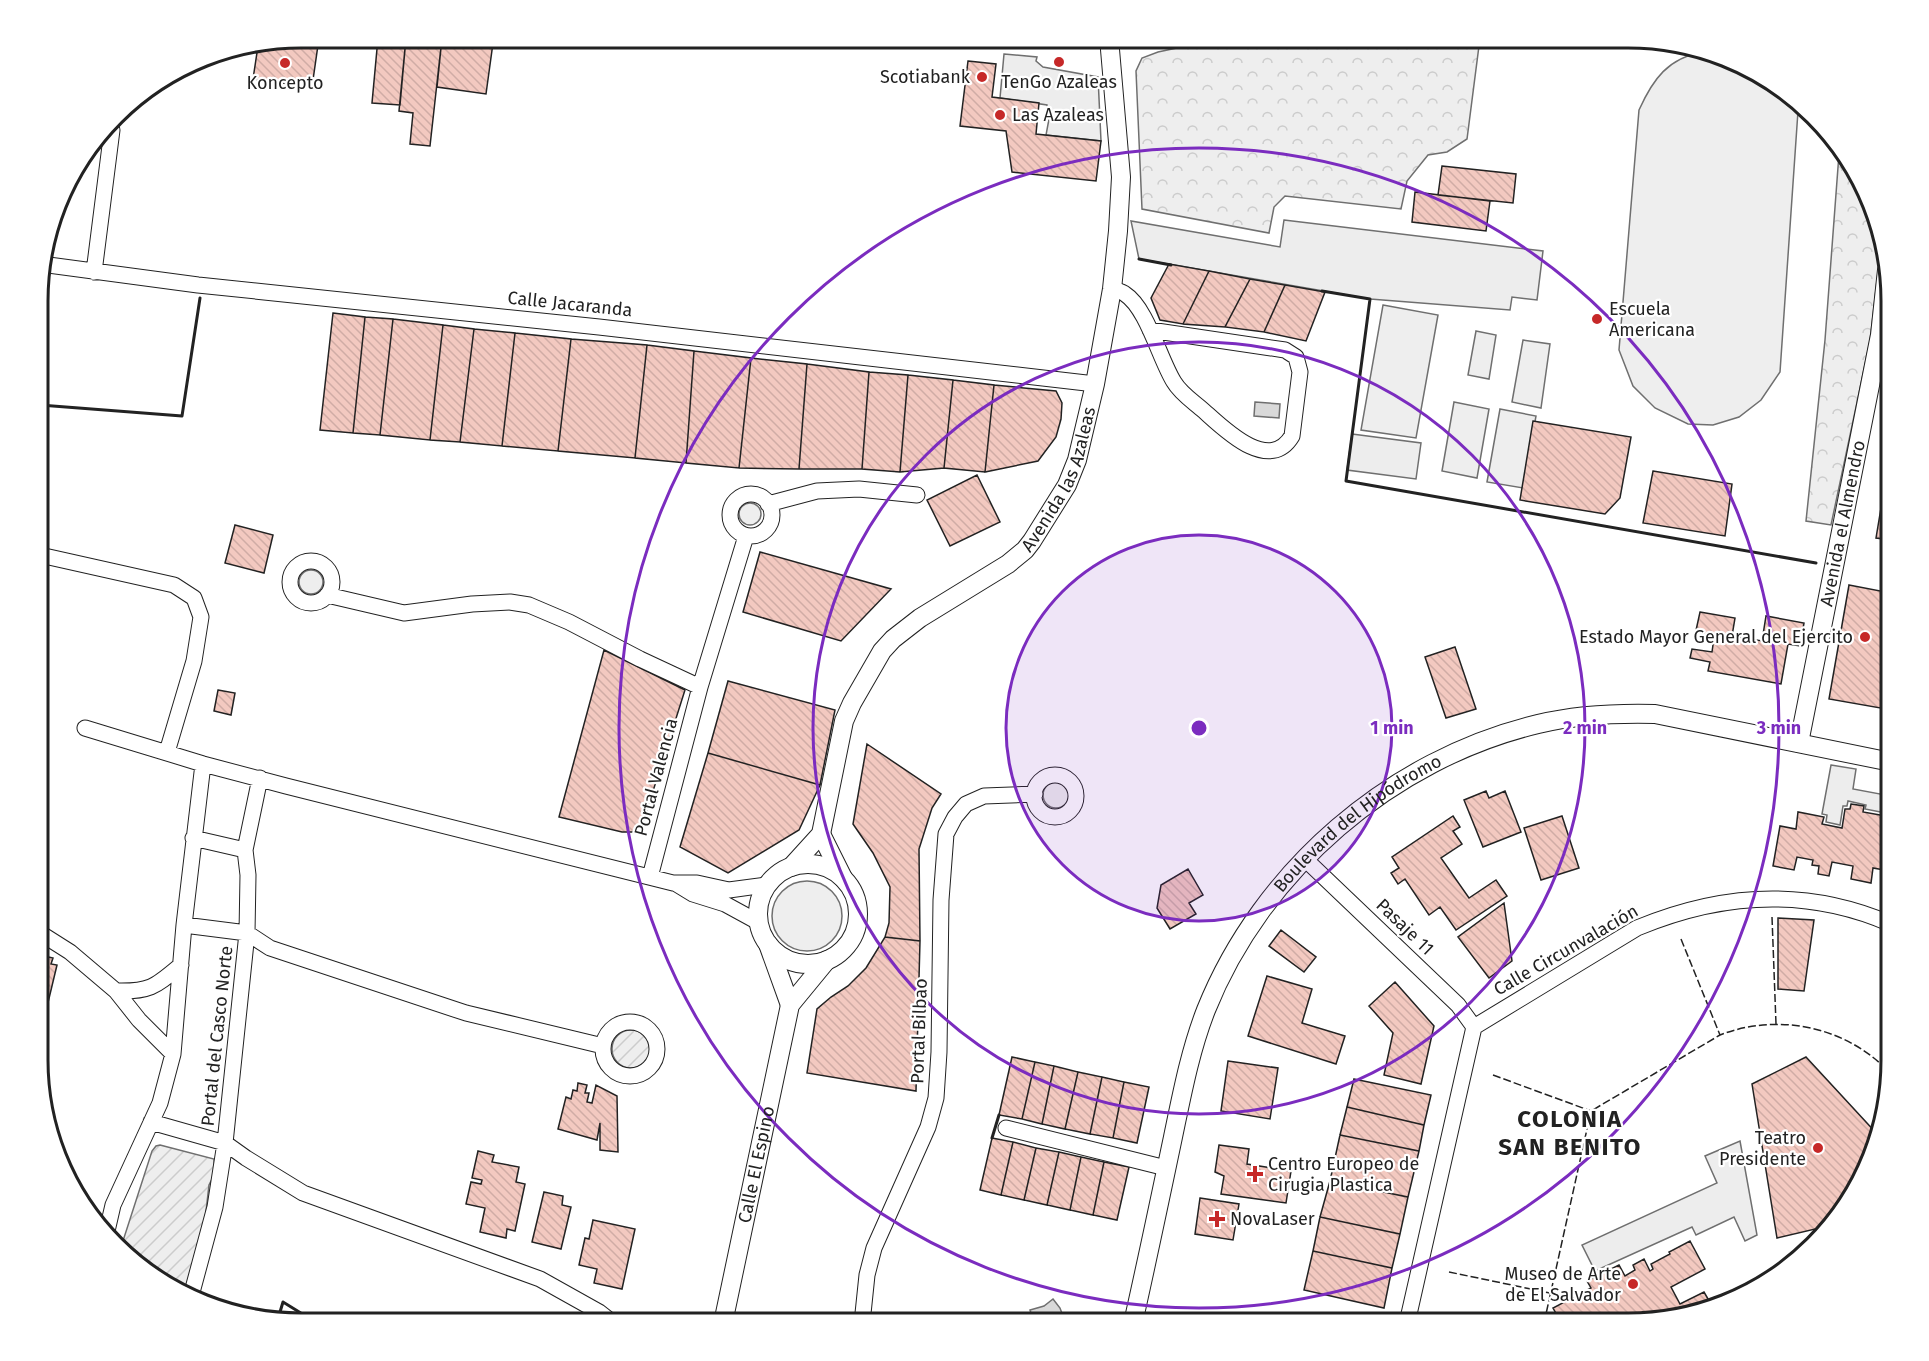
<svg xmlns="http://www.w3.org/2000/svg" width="1929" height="1361" viewBox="0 0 1929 1361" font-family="'Fira Sans',sans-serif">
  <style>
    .green { fill: #eee; stroke: #6f6f6f; stroke-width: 1.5 }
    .forest { fill: url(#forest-crowns); stroke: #6f6f6f; stroke-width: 1.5 }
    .garden { fill: url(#garden-furrows); stroke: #6f6f6f; stroke-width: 1.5 }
    .parking { fill: #ededed; stroke: #6f6f6f; stroke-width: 1.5 }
    .water { fill: #d9d9d9; stroke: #6f6f6f; stroke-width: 1.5 }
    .building { fill: url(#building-back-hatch); stroke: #222; stroke-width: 1.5 }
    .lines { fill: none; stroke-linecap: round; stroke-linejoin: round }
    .minor-casing { stroke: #222; stroke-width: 17 }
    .tertiary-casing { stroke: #222; stroke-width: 20 }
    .minor { stroke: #fff; stroke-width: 15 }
    .tertiary { stroke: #fff; stroke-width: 18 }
    .fence { stroke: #222; stroke-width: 1.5; stroke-dasharray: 8 3; stroke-linecap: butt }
    .wall { stroke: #222; stroke-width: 3 }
    .ring { fill: none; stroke: #7b2cbf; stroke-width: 3 }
    .poi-dot { fill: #c62828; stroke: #fff; stroke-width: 2 }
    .labels { text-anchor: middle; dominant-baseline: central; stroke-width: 4.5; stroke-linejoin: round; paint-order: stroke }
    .poi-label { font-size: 18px; fill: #222; stroke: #fff; text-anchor: end }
    .street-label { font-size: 18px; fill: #222; stroke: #fff }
    .district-label { font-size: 24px; font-weight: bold; letter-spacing: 1.5px; fill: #222; stroke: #fff }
    .rim { fill: none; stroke: #222; stroke-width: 3 }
    .centre { fill: #7b2cbf; stroke: #fff; stroke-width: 3 }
    .ring-label { font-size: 18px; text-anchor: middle; font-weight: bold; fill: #7b2cbf; stroke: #fff; stroke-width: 4.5; stroke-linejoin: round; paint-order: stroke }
  </style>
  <defs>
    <pattern id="forest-crowns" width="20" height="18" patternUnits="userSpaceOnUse" patternTransform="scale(1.5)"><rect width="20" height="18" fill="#eee"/><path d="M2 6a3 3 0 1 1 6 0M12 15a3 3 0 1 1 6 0" fill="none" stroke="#ccc"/></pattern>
    <pattern id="garden-furrows" width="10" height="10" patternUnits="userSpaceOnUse" patternTransform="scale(1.5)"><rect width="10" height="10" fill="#eee"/><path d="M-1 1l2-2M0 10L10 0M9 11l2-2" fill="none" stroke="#ccc"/></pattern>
    <pattern id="building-back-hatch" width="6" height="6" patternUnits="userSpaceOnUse" patternTransform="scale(1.5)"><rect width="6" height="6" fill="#f3c9c0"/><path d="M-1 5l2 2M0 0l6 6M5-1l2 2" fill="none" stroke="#d0aca5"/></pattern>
  </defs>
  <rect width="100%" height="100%" fill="#fff"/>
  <path class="green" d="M 1703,52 L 1729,57 L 1788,92 L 1798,111 L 1780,372 L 1761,400 L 1739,417 L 1713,425 L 1688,424 L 1655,408 L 1633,386 L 1619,350 L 1639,110 C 1653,79 1668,58 1703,52 Z
    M 1383,305 L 1438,315 L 1416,438 L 1361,430 Z
    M 1476,331 L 1496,335 L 1489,379 L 1468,375 Z
    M 1523,340 L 1550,344 L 1541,408 L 1512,402 Z
    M 1454,402 L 1489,409 L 1477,478 L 1442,471 Z
    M 1500,409 L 1536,416 L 1523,488 L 1487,482 Z
    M739 514a11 11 0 1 1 22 0a11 11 0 1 1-22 0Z
    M299 582a12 12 0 1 1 24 0a12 12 0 1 1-24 0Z
    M1043 795a13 13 0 1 1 26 0a13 13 0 1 1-26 0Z
    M772 916a35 35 0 1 1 70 0a35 35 0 1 1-70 0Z"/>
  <path class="forest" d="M 1224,38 L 1480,38 L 1467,139 L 1447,152 L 1428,155 L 1407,181 L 1401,209 L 1285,196 L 1274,207 L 1269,233 L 1142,209 L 1136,71 L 1142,58 L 1158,52 Z
    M 1839,154 L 1864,184 L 1881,246 L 1870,341 L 1831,525 L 1806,521 L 1825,340 Z"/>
  <path class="garden" d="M612 1049a19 19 0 1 1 38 0a19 19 0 1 1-38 0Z
    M 160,1145 L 214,1159 L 215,1173 L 209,1185 L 205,1220 L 188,1283 L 184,1292 L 140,1269 L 121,1247 L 152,1151 L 156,1146 Z"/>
  <path class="parking" d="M 1004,54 L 1037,57 L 1036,61 L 1043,67 L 1098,77 L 1101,141 L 1046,135 L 1049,119 L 1047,105 L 1000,98 Z
    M 1284,220 L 1543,251 L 1537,300 L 1512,297 L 1510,310 L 1370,299 L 1139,259 L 1131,221 L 1280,247 Z
    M 1352,434 L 1421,443 L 1416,479 L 1347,470 Z
    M 1831,765 L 1856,769 L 1853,789 L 1891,796 L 1891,814 L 1865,809 L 1866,805 L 1848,801 L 1847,806 L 1843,806 L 1840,825 L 1826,822 L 1827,815 L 1822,814 Z
    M 1740,1141 L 1757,1235 L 1745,1241 L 1734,1217 L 1696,1235 L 1692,1227 L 1595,1271 L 1582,1245 L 1717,1183 L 1705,1156 Z"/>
  <path class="water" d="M 1255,402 L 1280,404 L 1279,418 L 1254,416 Z
    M 1053,1299 L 1060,1308 L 1063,1316 L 1034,1323 L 1030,1310 L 1044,1306 Z"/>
  <path class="building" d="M 301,38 L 319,38 L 312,87 L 253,79 L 258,46 Z
    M 378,38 L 406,38 L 400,105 L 372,103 Z
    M 406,38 L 442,38 L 430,146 L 410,144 L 413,113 L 399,111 Z
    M 442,38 L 493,43 L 486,94 L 437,87 Z
    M 968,61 L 996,64 L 992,97 L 1039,103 L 1036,134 L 1101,141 L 1096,181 L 1012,172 L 1006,131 L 960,126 Z
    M 1442,166 L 1516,174 L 1513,203 L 1438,195 Z
    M 1415,192 L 1490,201 L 1486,231 L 1412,222 Z
    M 1169,264 L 1209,271 L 1183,324 L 1160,320 L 1151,298 Z
    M 1209,271 L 1250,279 L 1225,327 L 1183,324 Z
    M 1250,279 L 1285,285 L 1264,332 L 1225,327 Z
    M 1285,285 L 1325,292 L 1306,341 L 1264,332 Z
    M 333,313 L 365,317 L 353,433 L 320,430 Z
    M 365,317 L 393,319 L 380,435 L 353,433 Z
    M 393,319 L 443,325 L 430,440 L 380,435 Z
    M 443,325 L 474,329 L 460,442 L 430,440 Z
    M 474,329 L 515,333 L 502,446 L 460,442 Z
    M 515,333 L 571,339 L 558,451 L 502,446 Z
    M 571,339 L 647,345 L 635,458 L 558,451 Z
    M 647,345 L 694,351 L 686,463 L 635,458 Z
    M 694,351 L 751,358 L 739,468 L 686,463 Z
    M 751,358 L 807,364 L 799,469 L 739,468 Z
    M 807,364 L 869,372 L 862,469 L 799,469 Z
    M 869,372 L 908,375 L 900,472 L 862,469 Z
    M 908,375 L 953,380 L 944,468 L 900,472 Z
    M 953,380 L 994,385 L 985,472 L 944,468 Z
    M 994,385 L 1056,391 L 1062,403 L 1061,419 L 1056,437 L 1038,461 L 985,472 Z
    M 1533,421 L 1631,437 L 1620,498 L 1605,514 L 1520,500 Z
    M 1888,441 L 1891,442 L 1891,474 L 1883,472 Z
    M 1653,471 L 1732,484 L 1725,536 L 1643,523 Z
    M 977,475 L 1000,522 L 950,546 L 927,500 Z
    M 1881,508 L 1891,509 L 1891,540 L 1876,538 Z
    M 235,525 L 273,535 L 264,573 L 225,563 Z
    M 760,552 L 891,589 L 841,641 L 743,612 Z
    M 1849,585 L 1891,593 L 1891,682 L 1886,709 L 1829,699 Z
    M 1700,612 L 1735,618 L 1732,636 L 1762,641 L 1766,616 L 1804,623 L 1800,646 L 1788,644 L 1781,684 L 1708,671 L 1710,662 L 1690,658 L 1692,649 L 1712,652 L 1714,638 L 1695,635 Z
    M 1455,647 L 1476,709 L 1446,718 L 1425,657 Z
    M 604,650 L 685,690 L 641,829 L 632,832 L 622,832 L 559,817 Z
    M 728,681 L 835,710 L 820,785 L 708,753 Z
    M 218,690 L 235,693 L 231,715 L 214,711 Z
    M 867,744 L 941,794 L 932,808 L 919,849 L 920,941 L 885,937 L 889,923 L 890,887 L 873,853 L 853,824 Z
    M 708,753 L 820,785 L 799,830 L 728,873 L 680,847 Z
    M 1486,791 L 1489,798 L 1505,791 L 1521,832 L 1483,847 L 1464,800 Z
    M 1851,804 L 1864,806 L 1863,812 L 1891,817 L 1891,861 L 1889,871 L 1873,868 L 1871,883 L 1851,879 L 1853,866 L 1832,862 L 1829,876 L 1818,874 L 1819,866 L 1812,865 L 1813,860 L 1797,857 L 1794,870 L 1773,866 L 1780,826 L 1796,829 L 1798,812 L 1824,817 L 1822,824 L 1842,828 L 1845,809 L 1850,809 Z
    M 1453,816 L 1460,827 L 1453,831 L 1462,844 L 1441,858 L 1469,898 L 1496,880 L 1507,896 L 1456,930 L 1440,907 L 1429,915 L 1405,879 L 1398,884 L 1391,873 L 1399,868 L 1392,857 Z
    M 1562,816 L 1579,868 L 1541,880 L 1524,828 Z
    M 1188,869 L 1203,895 L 1189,903 L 1196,914 L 1170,929 L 1157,908 L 1161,885 Z
    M 1504,903 L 1512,961 L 1489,978 L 1458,937 Z
    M 1778,918 L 1814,920 L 1804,991 L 1778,989 Z
    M 1281,930 L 1316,957 L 1304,972 L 1269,946 Z
    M 885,937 L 920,941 L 916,1091 L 807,1073 L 817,1009 L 831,997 L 848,986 L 866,968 Z
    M 40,955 L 53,958 L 51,964 L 57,965 L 40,1036 Z
    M 1267,976 L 1312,989 L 1302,1023 L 1345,1036 L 1336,1064 L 1248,1036 Z
    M 1395,982 L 1434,1026 L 1421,1084 L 1384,1075 L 1393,1033 L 1369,1006 Z
    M 1012,1057 L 1035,1062 L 1022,1119 L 999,1115 Z
    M 1806,1057 L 1878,1135 L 1872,1161 L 1837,1221 L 1820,1235 L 1815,1229 L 1777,1238 L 1752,1084 Z
    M 1228,1061 L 1278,1068 L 1270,1119 L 1221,1111 Z
    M 1035,1062 L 1054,1066 L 1042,1124 L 1022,1119 Z
    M 1054,1066 L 1078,1072 L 1065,1129 L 1042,1124 Z
    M 1078,1072 L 1102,1077 L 1090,1134 L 1065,1129 Z
    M 1102,1077 L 1124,1082 L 1113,1138 L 1090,1134 Z
    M 1354,1079 L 1431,1095 L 1424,1125 L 1347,1107 Z
    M 1124,1082 L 1149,1087 L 1137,1143 L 1113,1138 Z
    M 578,1083 L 587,1085 L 585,1093 L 589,1093 L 587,1102 L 592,1103 L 596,1085 L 617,1096 L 618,1152 L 600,1150 L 600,1123 L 597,1140 L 558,1129 L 566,1097 L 571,1099 L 573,1090 L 577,1091 Z
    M 1347,1107 L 1424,1125 L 1419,1151 L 1340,1135 Z
    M 1340,1135 L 1419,1151 L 1408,1197 L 1330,1181 Z
    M 992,1138 L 1013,1142 L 1001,1195 L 980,1190 Z
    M 1013,1142 L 1036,1148 L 1024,1200 L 1001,1195 Z
    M 1219,1145 L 1249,1149 L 1247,1164 L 1291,1171 L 1286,1203 L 1221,1194 L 1224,1176 L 1215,1172 Z
    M 1036,1148 L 1059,1152 L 1047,1205 L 1024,1200 Z
    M 478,1151 L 494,1155 L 492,1162 L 519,1167 L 516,1182 L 525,1184 L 515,1231 L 507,1229 L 506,1238 L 480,1232 L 485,1208 L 466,1204 L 471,1182 L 481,1184 L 482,1180 L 472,1178 Z
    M 1059,1152 L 1081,1157 L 1070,1210 L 1047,1205 Z
    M 1081,1157 L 1104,1162 L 1093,1215 L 1070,1210 Z
    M 1104,1162 L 1129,1167 L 1117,1220 L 1093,1215 Z
    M 1330,1181 L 1408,1197 L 1400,1234 L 1320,1217 Z
    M 544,1192 L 563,1196 L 562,1205 L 571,1207 L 561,1249 L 532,1242 Z
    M 1200,1198 L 1239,1204 L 1233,1240 L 1195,1234 Z
    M 1320,1217 L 1400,1234 L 1392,1268 L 1313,1251 Z
    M 593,1220 L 635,1229 L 622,1289 L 594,1283 L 597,1269 L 579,1265 L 585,1238 L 589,1239 Z
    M 1690,1241 L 1705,1269 L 1671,1287 L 1680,1304 L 1704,1292 L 1711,1304 L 1628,1323 L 1557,1323 L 1561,1322 L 1553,1308 L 1591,1288 L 1587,1281 L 1619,1265 L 1625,1276 L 1635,1270 L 1633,1265 L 1644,1259 L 1650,1271 L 1653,1269 L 1651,1264 L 1670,1254 L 1669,1252 Z
    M 1313,1251 L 1392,1268 L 1384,1308 L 1304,1290 Z"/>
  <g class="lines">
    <defs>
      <path id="minor" d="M 41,264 L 198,285 L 599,327 L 1095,384
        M 94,272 L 112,130
        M 1112,289 C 1116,290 1122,291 1125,294 C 1147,308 1160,360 1174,382 C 1181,394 1194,402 1204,411 C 1224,429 1269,474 1292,436 L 1300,372 L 1296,357 L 1285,350 L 1150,330
        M730 515a21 21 0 1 1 42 0a21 21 0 1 1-42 0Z
        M 768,504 L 817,491 L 859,489 L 917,495
        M 40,555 L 174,585 L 194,598 L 201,617 L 194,661 L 167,752
        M290 582a21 21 0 1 1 42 0a21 21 0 1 1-42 0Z
        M 327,595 L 404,613 L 472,604 L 510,602 L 529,605 L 569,622 L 640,659 L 700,687
        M 85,728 L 203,764 L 286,786 L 673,883 L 697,883 L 729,890 L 766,885
        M1034 796a21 21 0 1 1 42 0a21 21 0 1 1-42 0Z
        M 193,838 L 245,850
        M 1305,859 L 1458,1005 L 1474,1027
        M 650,877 L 700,687 L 746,536
        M 675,883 L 693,894 L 725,904 L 758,922
        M 184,925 L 247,933 L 270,948 L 466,1013 L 603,1046
        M 40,933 L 70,952 L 116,991 L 139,1020 L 173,1054
        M 116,991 C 151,992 156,986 181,965
        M603 1049a27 27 0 1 1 54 0a27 27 0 1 1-54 0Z
        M 1474,1027 L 1637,928 C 1721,893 1806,887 1891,924
        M 151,1122 L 225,1143 L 246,1158 L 303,1193 L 540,1279 L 599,1312 L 613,1323
        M 1006,1128 L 1166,1168
        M 107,1231 L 113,1205 L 160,1103 L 173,1054 L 184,925 L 203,764
        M 191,1296 L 215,1207 L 225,1143 L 247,933 L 248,875 L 245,850 L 260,778
        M 862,1323 L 867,1275 L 874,1248 L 928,1127 L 936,1098 L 939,1052 L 941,900 L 946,834 L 955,817 L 966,804 L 984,796 L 1035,794
        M 1407,1323 L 1474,1027"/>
      <g id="tertiary">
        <path id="s1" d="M 1799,743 L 1880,335 L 1887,270"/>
        <path d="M 821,834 L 843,878"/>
        <circle cx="808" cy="914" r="50"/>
        <path id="s2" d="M 791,867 L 821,834 L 844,721 L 852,703 L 882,651 L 893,639 L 920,618 L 1008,564 L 1025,550 L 1032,541 L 1067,485 L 1077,460 L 1095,384 L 1112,289 L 1118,231 L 1121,177 L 1109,38"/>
        <path d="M 768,944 L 790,1005"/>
        <path id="s3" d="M 723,1323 L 790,1005 L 827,960"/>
        <path id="s4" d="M 1133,1323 C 1147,1261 1160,1199 1173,1137 C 1182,1094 1190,1051 1206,1010 C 1262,870 1391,759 1538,724 C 1576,715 1616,713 1655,714 L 1891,762"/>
      </g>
    </defs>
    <use href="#minor" class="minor-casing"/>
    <use href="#tertiary" class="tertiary-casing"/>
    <use href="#minor" class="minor"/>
    <use href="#tertiary" class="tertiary"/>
    <path class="fence" d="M 1772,917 L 1776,1024
      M 1681,939 L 1720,1035
      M 1493,1075 L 1591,1111
      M 1449,1272 L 1550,1293
      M 1544,1323 L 1591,1111 L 1720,1035 C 1779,1012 1848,1027 1891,1074"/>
    <path class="wall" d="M 1139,259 L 1171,265
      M 1322,291 L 1370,299 L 1346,481 L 1816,563
      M 40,405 L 182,416 L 200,298
      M 992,1138 L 999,1115
      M 277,1322 L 283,1302 L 317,1323"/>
  </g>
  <circle cx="1199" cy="728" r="193" fill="#7b2cbf" fill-opacity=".12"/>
  <g class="ring">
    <circle cx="1199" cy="728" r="193"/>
    <circle cx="1199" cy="728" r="386"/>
    <circle cx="1199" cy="728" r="580"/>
  </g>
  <g class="poi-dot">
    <circle cx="1059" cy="62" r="6"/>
    <circle cx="285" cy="63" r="6"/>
    <circle cx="982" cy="77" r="6"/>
    <circle cx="1000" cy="115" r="6"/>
    <circle cx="1597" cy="319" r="6"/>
    <circle cx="1865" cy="637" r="6"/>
    <circle cx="1818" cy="1148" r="6"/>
    <path d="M1252 1165h6v6h6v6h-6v6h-6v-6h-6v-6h6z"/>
    <path d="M1214 1210h6v6h6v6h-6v6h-6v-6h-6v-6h6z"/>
    <circle cx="1633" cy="1284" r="6"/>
  </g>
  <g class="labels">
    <g class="poi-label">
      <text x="970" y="77">Scotiabank</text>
      <text x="1059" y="82" text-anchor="middle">TenGo Azaleas</text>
      <text x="285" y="83" text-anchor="middle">Koncepto</text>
      <text x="1012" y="115" text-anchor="start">Las Azaleas</text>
      <text x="1609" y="309" text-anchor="start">Escuela<tspan x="1609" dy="21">Americana</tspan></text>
      <text x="1853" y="637">Estado Mayor General del Ejercito</text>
      <text x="1806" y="1138">Teatro<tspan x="1806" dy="21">Presidente</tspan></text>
      <text x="1268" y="1164" text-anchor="start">Centro Europeo de<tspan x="1268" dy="21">Cirugia Plastica</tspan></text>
      <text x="1230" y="1219" text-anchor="start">NovaLaser</text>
      <text x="1621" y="1274">Museo de Arte<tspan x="1621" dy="21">de El Salvador</tspan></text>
    </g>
    <g class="street-label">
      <text transform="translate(570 304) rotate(6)">Calle Jacaranda</text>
      <text stroke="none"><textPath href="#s2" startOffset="495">Avenida las Azaleas</textPath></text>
      <text stroke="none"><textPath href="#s1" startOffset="224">Avenida el Almendro</textPath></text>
      <text transform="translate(656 777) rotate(-75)">Portal Valencia</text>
      <text stroke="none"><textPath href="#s4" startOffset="567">Boulevard del Hipódromo</textPath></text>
      <text transform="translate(1405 927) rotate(44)">Pasaje 11</text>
      <text transform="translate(1566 950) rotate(-30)">Calle Circunvalación</text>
      <text transform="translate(919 1031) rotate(-88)">Portal Bilbao</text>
      <text transform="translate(217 1036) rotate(-84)">Portal del Casco Norte</text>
      <text stroke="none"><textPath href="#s3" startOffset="162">Calle El Espino</textPath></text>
    </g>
    <g class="district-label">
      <text x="1570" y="1119">COLONIA<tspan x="1570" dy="28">SAN BENITO</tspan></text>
    </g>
  </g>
  <path d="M0 0H1929V1361H0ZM301 48H1628A253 253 0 0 1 1881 301V1060A253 253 0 0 1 1628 1313H301A253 253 0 0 1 48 1060V301A253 253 0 0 1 301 48Z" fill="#fff" fill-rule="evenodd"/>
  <path class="rim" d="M301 48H1628A253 253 0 0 1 1881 301V1060A253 253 0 0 1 1628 1313H301A253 253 0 0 1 48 1060V301A253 253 0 0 1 301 48Z"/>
  <circle cx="1199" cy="728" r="9" class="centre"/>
  <g class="ring-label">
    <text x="1392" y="734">1 min</text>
    <text x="1585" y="734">2 min</text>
    <text x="1779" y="734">3 min</text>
  </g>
</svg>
